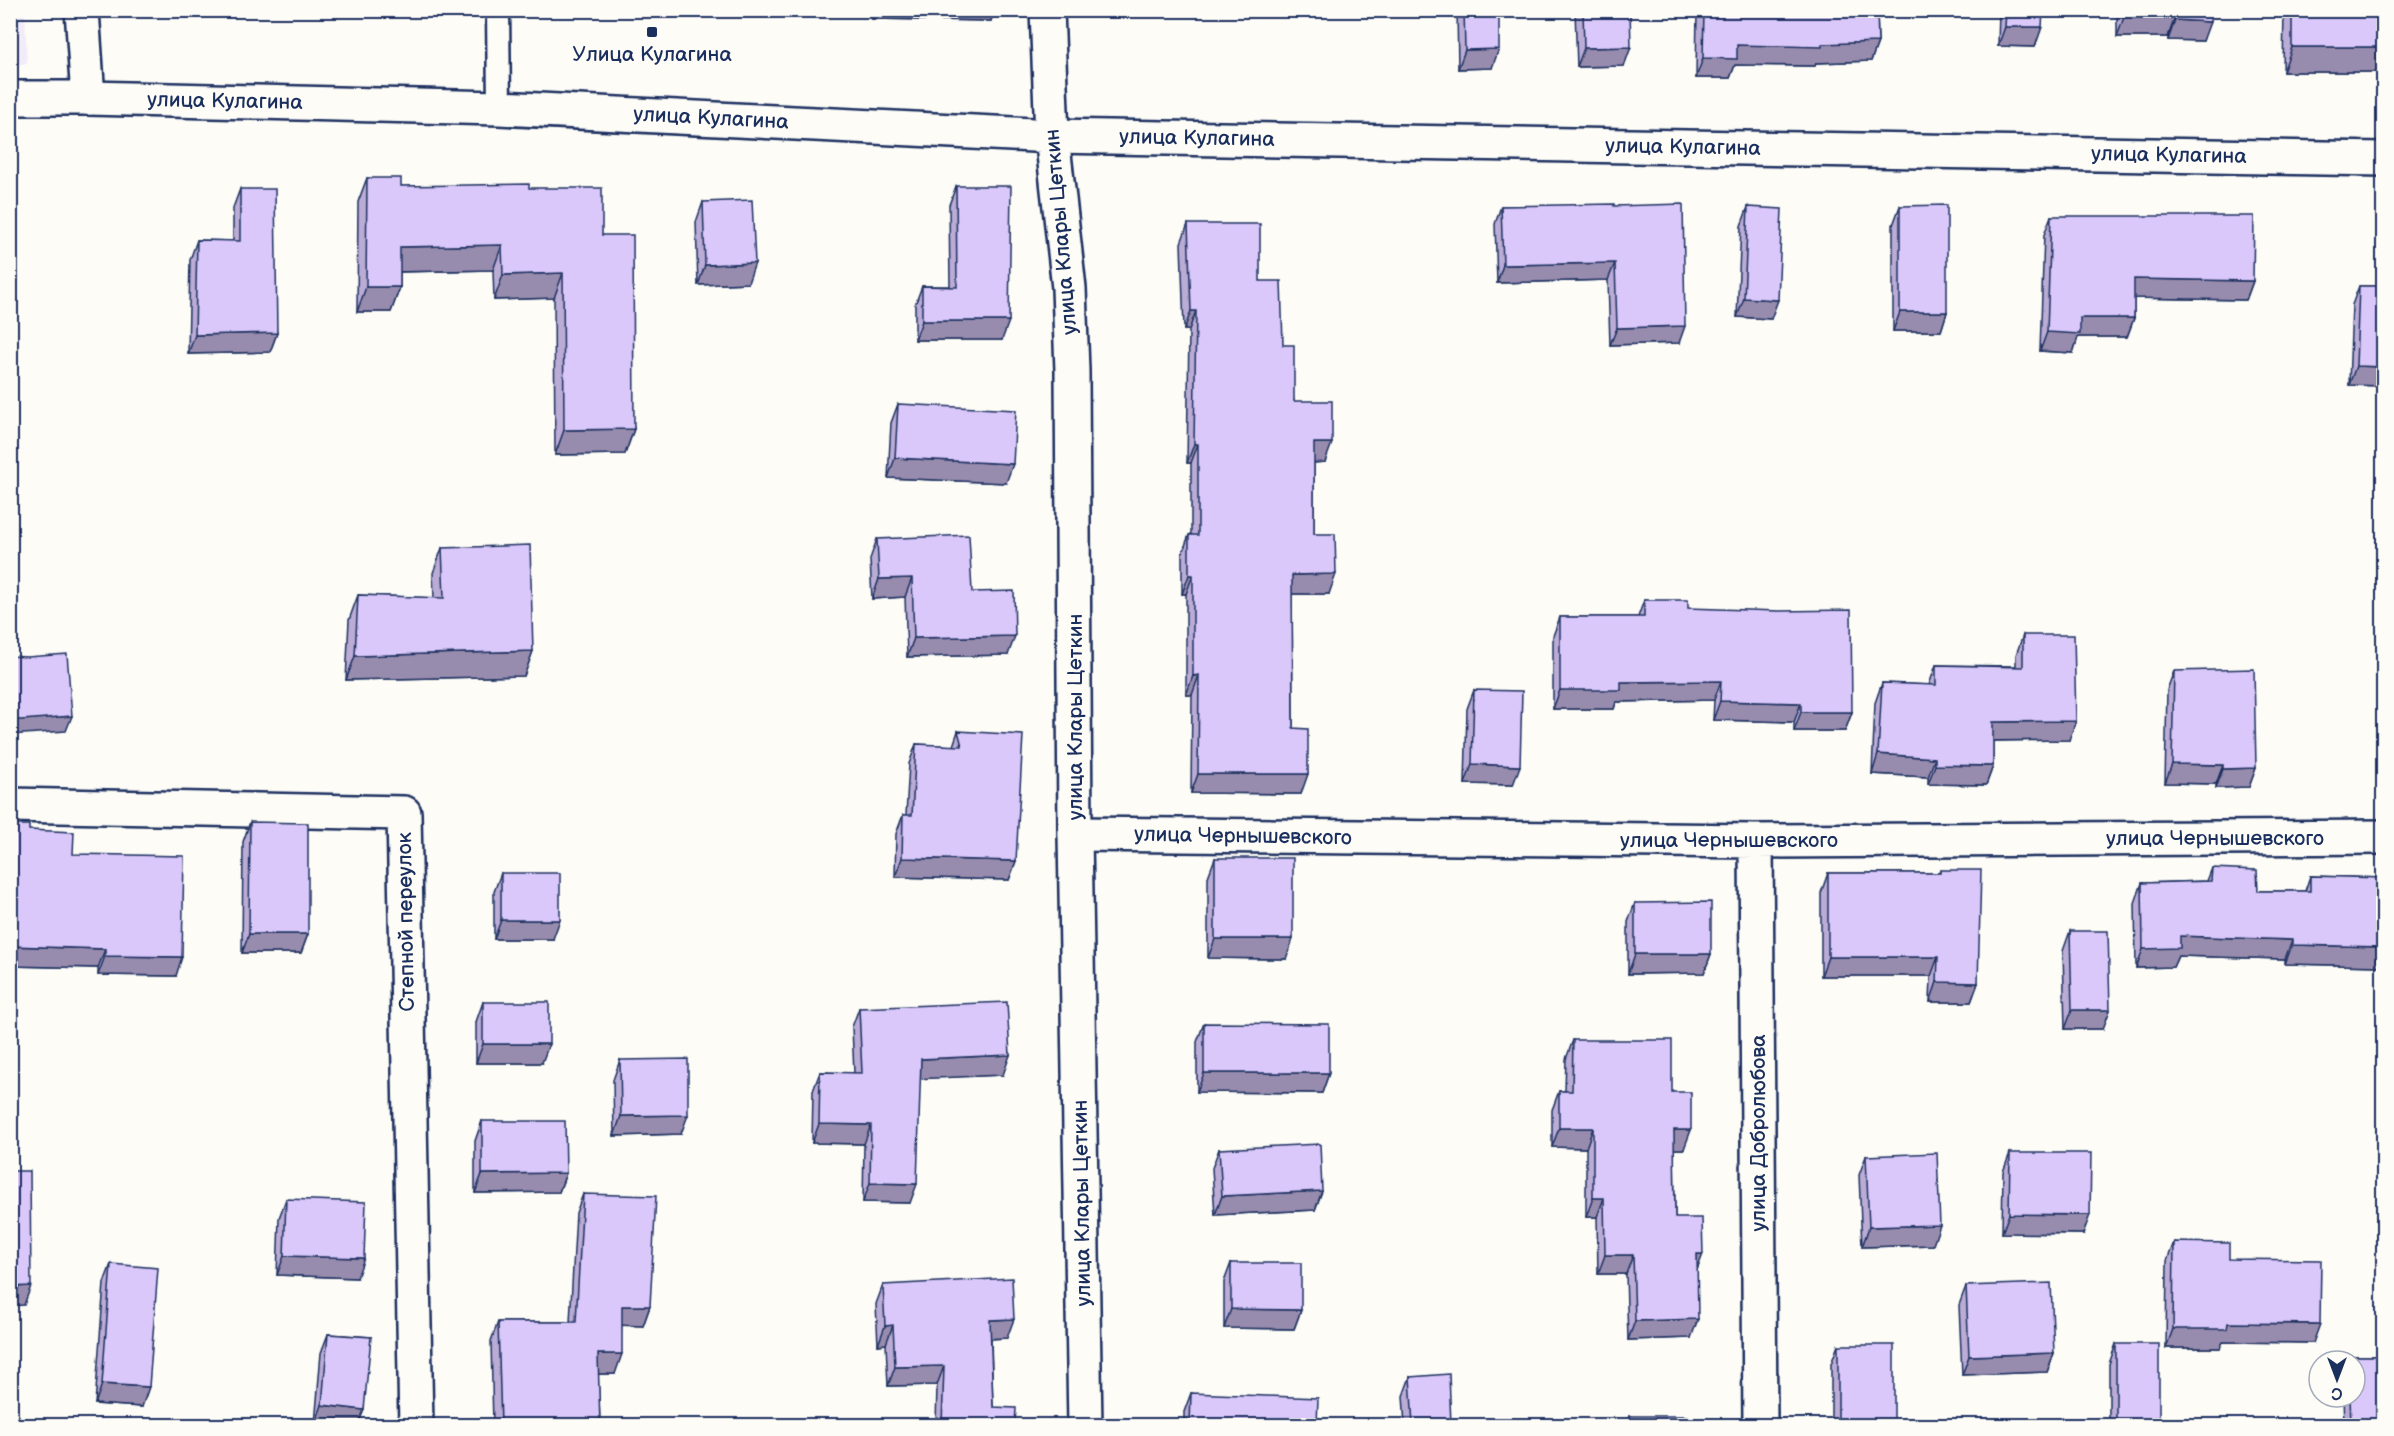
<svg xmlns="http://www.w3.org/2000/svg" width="2394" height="1436" viewBox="0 0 2394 1436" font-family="'Balsamiq Sans',sans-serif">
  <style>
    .built { fill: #f2ecf8 }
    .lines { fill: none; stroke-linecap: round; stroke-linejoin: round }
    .lane-casing { stroke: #1b2f5e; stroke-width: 27 }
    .street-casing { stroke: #1b2f5e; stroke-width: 38 }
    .secondary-casing { stroke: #1b2f5e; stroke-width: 38 }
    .lane { stroke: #fdfcf7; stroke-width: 22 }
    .street { stroke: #fdfcf7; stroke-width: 33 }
    .secondary { stroke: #fdfcf7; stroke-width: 33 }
    .wall { fill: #bbacd6; stroke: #1b2f5e; stroke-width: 1.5 }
    .shaded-wall { fill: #988cae; stroke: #1b2f5e; stroke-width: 1.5 }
    .building { fill: #d9c8f9; stroke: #1b2f5e; stroke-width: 1.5 }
    .poi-dot { fill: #1b2f5e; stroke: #fdfcf7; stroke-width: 2 }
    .labels { text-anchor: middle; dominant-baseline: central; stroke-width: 5; stroke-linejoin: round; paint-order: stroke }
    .poi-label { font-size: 21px; fill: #1b2f5e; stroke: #fdfcf7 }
    .street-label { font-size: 21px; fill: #1b2f5e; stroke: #fdfcf7 }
  </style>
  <rect width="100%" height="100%" fill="#fdfcf7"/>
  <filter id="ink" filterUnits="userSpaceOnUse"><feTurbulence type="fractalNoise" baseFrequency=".0167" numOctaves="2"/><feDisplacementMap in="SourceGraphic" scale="12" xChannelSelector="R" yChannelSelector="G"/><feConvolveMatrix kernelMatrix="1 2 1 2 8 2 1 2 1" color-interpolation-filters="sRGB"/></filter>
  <g filter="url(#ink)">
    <path class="built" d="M 10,11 L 25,11 L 27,64 L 11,64 Z"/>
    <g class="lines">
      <defs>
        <path id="lane" d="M 498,10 L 499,108"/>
        <path id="street" d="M 82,10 L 88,98
          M 1052,136 L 2384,159
          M 10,805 L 404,813 L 416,1426
          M 1075,834 L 1756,841 L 2384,837
          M 1756,841 L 1760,1426"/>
        <path id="secondary" d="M 1047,10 L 1052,136 L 1069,288 L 1072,371 L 1075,834 L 1085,1426
          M 10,98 L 88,98 L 499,108 L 1052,136"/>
      </defs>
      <use href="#lane" class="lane-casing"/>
      <use href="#street" class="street-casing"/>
      <use href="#secondary" class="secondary-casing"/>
      <use href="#lane" class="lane"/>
      <use href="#street" class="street"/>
      <use href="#secondary" class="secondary"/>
    </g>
    <path class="wall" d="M 872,10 L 994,10 L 991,21 L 872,19 Z
      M 1457,10 L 1499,10 L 1492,68 L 1458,69 Z
      M 1575,10 L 1630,10 L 1624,66 L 1577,67 Z
      M 1697,10 L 1877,10 L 1878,42 L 1871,61 L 1816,63 L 1815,66 L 1735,65 L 1730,78 L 1696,78 Z
      M 1999,10 L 2043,10 L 2035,47 L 1998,46 Z
      M 2117,10 L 2211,10 L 2203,41 L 2168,40 L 2168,37 L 2117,37 Z
      M 2284,10 L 2384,10 L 2384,61 L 2379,72 L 2283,72 Z
      M 367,178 L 401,186 L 529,188 L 602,235 L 634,429 L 625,454 L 555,455 L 554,298 L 494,300 L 493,270 L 400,272 L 400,287 L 391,312 L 357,312 L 358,202 Z
      M 956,186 L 1002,340 L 915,340 L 915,305 L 922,286 L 950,286 L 949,205 Z
      M 240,189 L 277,333 L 270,352 L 188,354 L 190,260 L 197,240 L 233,241 L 233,208 Z
      M 703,202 L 748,283 L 698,285 L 696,222 Z
      M 1501,206 L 1614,206 L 1679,343 L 1610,345 L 1608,280 L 1497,283 L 1495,224 Z
      M 1900,206 L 1947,312 L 1941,331 L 1893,331 L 1893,225 Z
      M 1748,207 L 1771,319 L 1737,317 L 1741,226 Z
      M 2051,216 L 2253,281 L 2246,300 L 2134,298 L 2134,318 L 2127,337 L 2078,337 L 2073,353 L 2040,351 L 2044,235 Z
      M 1188,224 L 1260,281 L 1283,345 L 1294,401 L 1325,462 L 1314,463 L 1314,534 L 1329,594 L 1292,594 L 1293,728 L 1301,794 L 1191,793 L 1192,695 L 1186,695 L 1186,594 L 1182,594 L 1182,554 L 1189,535 L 1191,535 L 1191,463 L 1187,463 L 1189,330 L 1184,330 L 1181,243 Z
      M 2359,286 L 2384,286 L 2384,386 L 2349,385 L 2352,305 Z
      M 898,404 L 1006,483 L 888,478 L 891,423 Z
      M 877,539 L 972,592 L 1008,655 L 907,657 L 905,597 L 872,599 L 870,559 Z
      M 442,548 L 533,651 L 524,676 L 346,680 L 349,620 L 358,595 L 434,598 L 433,573 Z
      M 1644,600 L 1688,608 L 1852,712 L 1845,731 L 1794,731 L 1794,722 L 1713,720 L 1714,700 L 1616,702 L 1614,709 L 1553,709 L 1553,636 L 1560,617 L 1638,617 Z
      M 2023,635 L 2069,740 L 1993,741 L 1993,766 L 1986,785 L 1928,784 L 1928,777 L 1872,774 L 1875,703 L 1882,683 L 1929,685 L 1936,665 L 2016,666 L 2016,655 Z
      M 2174,671 L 2256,768 L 2249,787 L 2216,788 L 2216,784 L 2165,783 L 2167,690 Z
      M 1474,690 L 1513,785 L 1465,784 L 1467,709 Z
      M 958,731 L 1016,861 L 1009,880 L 895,877 L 896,834 L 903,815 L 906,815 L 909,764 L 916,744 L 953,746 Z
      M 250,822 L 308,934 L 301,953 L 242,953 L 243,842 Z
      M 10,825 L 29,830 L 73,854 L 176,976 L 98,975 L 98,968 L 10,966 Z
      M 1215,858 L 1286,959 L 1208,958 L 1208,877 Z
      M 2212,868 L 2258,891 L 2305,891 L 2310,876 L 2384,878 L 2384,966 L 2285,964 L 2285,959 L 2178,956 L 2173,967 L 2136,968 L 2135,903 L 2142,883 L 2207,881 Z
      M 1940,870 L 1978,983 L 1971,1002 L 1930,1002 L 1931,976 L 1821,976 L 1821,893 L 1828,873 L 1939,873 Z
      M 501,873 L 553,939 L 494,939 L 494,892 Z
      M 1635,903 L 1711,954 L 1704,973 L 1628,974 L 1628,922 Z
      M 2070,931 L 2103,1029 L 2065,1029 L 2063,951 Z
      M 483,1002 L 542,1063 L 476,1063 L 476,1022 Z
      M 859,1008 L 1003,1075 L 920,1078 L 910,1203 L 863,1202 L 864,1144 L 812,1143 L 813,1091 L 820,1072 L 854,1073 L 852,1027 Z
      M 1204,1023 L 1329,1073 L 1322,1093 L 1197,1092 L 1197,1042 Z
      M 1573,1040 L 1672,1092 L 1684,1149 L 1674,1149 L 1675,1218 L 1697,1269 L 1691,1338 L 1628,1340 L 1626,1274 L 1598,1274 L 1597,1217 L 1586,1217 L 1586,1148 L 1552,1147 L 1552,1110 L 1559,1091 L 1565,1091 L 1566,1059 Z
      M 620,1060 L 681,1134 L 614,1136 L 613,1080 Z
      M 482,1121 L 566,1173 L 559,1192 L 475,1193 L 475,1141 Z
      M 1219,1149 L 1322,1191 L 1315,1210 L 1215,1215 L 1212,1168 Z
      M 2010,1153 L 2083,1234 L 2002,1233 L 2003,1172 Z
      M 1866,1156 L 1933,1245 L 1862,1247 L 1859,1175 Z
      M 583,1194 L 650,1306 L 643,1326 L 622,1325 L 615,1374 L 598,1374 L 600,1425 L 493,1425 L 491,1341 L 498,1322 L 570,1322 L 576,1213 Z
      M 286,1199 L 357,1278 L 277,1275 L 279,1218 Z
      M 2174,1242 L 2229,1259 L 2313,1343 L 2223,1342 L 2220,1348 L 2166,1348 L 2167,1261 Z
      M 1231,1263 L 1301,1310 L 1294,1329 L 1224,1328 L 1224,1282 Z
      M 111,1264 L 142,1407 L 95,1404 L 104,1283 Z
      M 883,1285 L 1007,1338 L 991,1339 L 993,1407 L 1015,1425 L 936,1425 L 937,1385 L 888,1386 L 886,1344 L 878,1345 L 876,1304 Z
      M 1966,1286 L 2054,1353 L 2047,1372 L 1962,1375 L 1959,1305 Z
      M 328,1334 L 371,1337 L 315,1424 L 321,1353 Z
      M 2116,1344 L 2157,1425 L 2109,1425 L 2109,1364 Z
      M 1838,1345 L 1894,1425 L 1831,1425 L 1831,1364 Z
      M 2350,1356 L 2384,1356 L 2384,1425 L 2344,1425 L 2343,1397 L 2355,1397 L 2355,1361 L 2348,1361 Z
      M 1410,1377 L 1451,1425 L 1405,1425 L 1403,1396 Z
      M 1191,1393 L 1317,1425 L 1184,1425 L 1184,1412 Z
      M 1630,1416 L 1686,1425 L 1626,1425 Z"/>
    <path class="shaded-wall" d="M 876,10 L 994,10 L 991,21 L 872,19 Z
      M 2124,17 L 2175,17 L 2168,37 L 2117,37 Z
      M 2175,20 L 2210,22 L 2203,41 L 2168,40 Z
      M 2005,27 L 2042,27 L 2035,47 L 1998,46 Z
      M 1878,42 L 1871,61 L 1816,63 L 1815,66 L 1735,65 L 1730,78 L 1696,78 L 1703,58 L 1737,45 Z
      M 1631,47 L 1624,66 L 1577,67 L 1584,48 Z
      M 2292,47 L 2384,47 L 2384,61 L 2379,72 L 2283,72 Z
      M 1499,49 L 1492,68 L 1458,69 L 1465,50 Z
      M 502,245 L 493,270 L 391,272 L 400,247 Z
      M 755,263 L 748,283 L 698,285 L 705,265 Z
      M 1615,263 L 1608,280 L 1497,283 L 1503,265 Z
      M 563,273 L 554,298 L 494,300 L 503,275 Z
      M 2134,279 L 2253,281 L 2246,300 L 2127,298 Z
      M 366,287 L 400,287 L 391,312 L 357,312 Z
      M 1744,298 L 1778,300 L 1771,319 L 1737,317 Z
      M 1191,311 L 1196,311 L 1189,330 L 1184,330 Z
      M 1900,312 L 1947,312 L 1941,331 L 1893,331 Z
      M 2080,318 L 2134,318 L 2127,337 L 2078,337 L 2073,353 L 2040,351 L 2047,332 Z
      M 922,321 L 1009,321 L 1002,340 L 915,340 Z
      M 1685,326 L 1679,343 L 1610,345 L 1617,328 Z
      M 277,333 L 270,352 L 188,354 L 195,335 Z
      M 2356,366 L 2384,367 L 2384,386 L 2349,385 Z
      M 634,429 L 625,454 L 555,455 L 564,430 Z
      M 1314,443 L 1332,443 L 1325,462 L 1307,463 Z
      M 1194,444 L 1198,444 L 1191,463 L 1187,463 Z
      M 895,458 L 1013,464 L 1006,483 L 888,478 Z
      M 1336,574 L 1329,594 L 1285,594 L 1292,575 Z
      M 1189,575 L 1193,575 L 1186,594 L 1182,594 Z
      M 912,578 L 905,597 L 872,599 L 879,579 Z
      M 1015,636 L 1008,655 L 907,657 L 914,638 Z
      M 533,651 L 524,676 L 346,680 L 355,656 Z
      M 1199,675 L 1192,695 L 1186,695 L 1193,676 Z
      M 1721,681 L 1714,700 L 1616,702 L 1614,709 L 1553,709 L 1560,690 L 1621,682 Z
      M 1720,701 L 1801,703 L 1794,722 L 1713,720 Z
      M 1801,712 L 1852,712 L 1845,731 L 1794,731 Z
      M 72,716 L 66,731 L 10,735 L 10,720 Z
      M 2076,721 L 2069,740 L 1986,741 L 1993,722 Z
      M 1878,754 L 1935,758 L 1928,777 L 1872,774 Z
      M 1472,764 L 1520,766 L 1513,785 L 1465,784 Z
      M 2172,764 L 2223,765 L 2216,784 L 2165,783 Z
      M 1935,765 L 1993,766 L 1986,785 L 1928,784 Z
      M 2256,768 L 2249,787 L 2216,788 L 2223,769 Z
      M 1198,774 L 1308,774 L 1301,794 L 1191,793 Z
      M 902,858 L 1016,861 L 1009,880 L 895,877 Z
      M 501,920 L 560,920 L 553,939 L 494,939 Z
      M 249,934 L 308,934 L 301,953 L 242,953 Z
      M 2180,936 L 2292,940 L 2285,959 L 2178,956 L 2173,967 L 2136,968 L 2143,949 Z
      M 1215,939 L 1293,939 L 1286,959 L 1208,958 Z
      M 2292,945 L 2384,947 L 2384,966 L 2285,964 Z
      M 10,946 L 105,949 L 98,968 L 10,966 Z
      M 1635,954 L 1711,954 L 1704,973 L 1628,974 Z
      M 105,956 L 182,957 L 176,976 L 98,975 Z
      M 1828,957 L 1938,957 L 1931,976 L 1821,976 Z
      M 1937,982 L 1978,983 L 1971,1002 L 1930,1002 Z
      M 2072,1010 L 2110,1010 L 2103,1029 L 2065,1029 Z
      M 483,1044 L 549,1044 L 542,1063 L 476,1063 Z
      M 1010,1055 L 1003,1075 L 914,1079 L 921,1059 Z
      M 1204,1073 L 1329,1073 L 1322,1093 L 1197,1092 Z
      M 688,1115 L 681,1134 L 614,1136 L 621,1116 Z
      M 819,1124 L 871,1125 L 864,1144 L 812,1143 Z
      M 1559,1128 L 1593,1128 L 1586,1148 L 1552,1147 Z
      M 1674,1130 L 1691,1130 L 1684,1149 L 1667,1149 Z
      M 566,1173 L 559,1192 L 475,1193 L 482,1174 Z
      M 870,1183 L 917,1184 L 910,1203 L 863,1202 Z
      M 1322,1191 L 1315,1210 L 1215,1215 L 1222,1196 Z
      M 1593,1198 L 1604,1198 L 1597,1217 L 1586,1217 Z
      M 2009,1214 L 2090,1215 L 2083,1234 L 2002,1233 Z
      M 1940,1225 L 1933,1245 L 1862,1247 L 1869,1227 Z
      M 1697,1254 L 1703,1254 L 1696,1273 Z
      M 1605,1255 L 1633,1255 L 1626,1274 L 1598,1274 Z
      M 284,1256 L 364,1258 L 357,1278 L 277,1275 Z
      M 31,1286 L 24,1305 L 10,1306 L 10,1287 Z
      M 622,1306 L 650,1306 L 643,1326 L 615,1325 Z
      M 1231,1309 L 1301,1310 L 1294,1329 L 1224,1328 Z
      M 1014,1319 L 1007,1338 L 983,1339 L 990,1320 Z
      M 1698,1319 L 1691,1338 L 1628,1340 L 1635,1321 Z
      M 2228,1323 L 2320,1324 L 2313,1343 L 2223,1342 L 2220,1348 L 2166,1348 L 2173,1329 Z
      M 893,1325 L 886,1344 L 878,1345 L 885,1326 Z
      M 2054,1353 L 2047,1372 L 1962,1375 L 1969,1356 Z
      M 598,1354 L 622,1354 L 615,1374 L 591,1374 Z
      M 944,1366 L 937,1385 L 888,1386 L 895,1367 Z
      M 102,1384 L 149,1387 L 142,1407 L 95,1404 Z
      M 322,1405 L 364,1410 L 358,1425 L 325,1425 L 315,1424 Z
      M 2116,1420 L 2159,1420 L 2157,1425 L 2114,1425 Z"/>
    <path class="building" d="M 1464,10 L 1499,10 L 1499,49 L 1465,50 Z
      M 1583,10 L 1630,10 L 1631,47 L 1584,48 Z
      M 1704,10 L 1877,10 L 1878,42 L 1822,44 L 1822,47 L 1737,45 L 1737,59 L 1703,58 Z
      M 2006,10 L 2043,10 L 2042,27 L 2005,27 Z
      M 2124,10 L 2211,10 L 2210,22 L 2175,20 L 2175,17 L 2124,17 Z
      M 2292,10 L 2384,10 L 2384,47 L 2292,47 Z
      M 367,178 L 401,178 L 401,186 L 529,184 L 529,188 L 602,188 L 602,235 L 633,235 L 634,429 L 564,430 L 563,273 L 503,275 L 502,245 L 400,247 L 400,287 L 366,287 Z
      M 956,186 L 1011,186 L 1009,321 L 922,321 L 922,286 L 957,287 Z
      M 240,189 L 275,189 L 277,333 L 195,335 L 197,240 L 240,241 Z
      M 752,200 L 755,263 L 705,265 L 703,202 Z
      M 1614,204 L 1614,206 L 1683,204 L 1685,326 L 1617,328 L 1615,263 L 1503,265 L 1501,206 Z
      M 1947,205 L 1947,312 L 1900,312 L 1900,206 Z
      M 1748,207 L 1782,209 L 1778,300 L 1744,298 Z
      M 2051,216 L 2254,216 L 2253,281 L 2134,279 L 2134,318 L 2080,318 L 2080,334 L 2047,332 Z
      M 1188,224 L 1260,224 L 1260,281 L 1281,281 L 1283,345 L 1294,345 L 1294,401 L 1332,401 L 1332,443 L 1314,443 L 1314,534 L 1335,534 L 1336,574 L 1292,575 L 1293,728 L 1308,729 L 1308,774 L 1198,774 L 1199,675 L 1193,676 L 1193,575 L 1189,575 L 1189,535 L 1198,535 L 1198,444 L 1194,444 L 1196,311 L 1191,311 Z
      M 2359,286 L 2384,286 L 2384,367 L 2356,366 Z
      M 898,404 L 1016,410 L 1013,464 L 895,458 Z
      M 969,535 L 972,592 L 1014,591 L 1015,636 L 914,638 L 912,578 L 879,579 L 877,539 Z
      M 530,545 L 533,651 L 355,656 L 358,595 L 444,598 L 442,548 Z
      M 1644,600 L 1688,600 L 1688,608 L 1779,611 L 1851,610 L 1852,712 L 1801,712 L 1801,703 L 1720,701 L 1721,681 L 1621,682 L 1621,690 L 1560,690 L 1560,617 L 1644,617 Z
      M 2023,635 L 2074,635 L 2076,721 L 1993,722 L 1993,766 L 1935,765 L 1935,758 L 1878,754 L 1882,683 L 1936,685 L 1936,665 L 2023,667 Z
      M 67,654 L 72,716 L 22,720 L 10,720 L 10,656 L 27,657 Z
      M 2254,669 L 2256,768 L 2223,769 L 2223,765 L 2172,764 L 2174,671 Z
      M 1474,690 L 1522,691 L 1520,766 L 1472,764 Z
      M 958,731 L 1023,735 L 1016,861 L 902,858 L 903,815 L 912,815 L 916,744 L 962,746 Z
      M 250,822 L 308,823 L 308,934 L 249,934 Z
      M 10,825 L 29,825 L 29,830 L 74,832 L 73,854 L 184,856 L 182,957 L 105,956 L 105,949 L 10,946 Z
      M 1215,858 L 1293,858 L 1293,939 L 1215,939 Z
      M 2212,868 L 2257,870 L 2258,891 L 2310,891 L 2310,876 L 2384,878 L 2384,947 L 2292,945 L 2292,940 L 2180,936 L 2180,948 L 2143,949 L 2142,883 L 2211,881 Z
      M 1940,870 L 1981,870 L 1978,983 L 1937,982 L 1938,957 L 1828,957 L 1828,873 L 1940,873 Z
      M 501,873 L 560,873 L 560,920 L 501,920 Z
      M 1711,902 L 1711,954 L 1635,954 L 1635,903 Z
      M 2070,931 L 2108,931 L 2110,1010 L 2072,1010 Z
      M 483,1002 L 549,1002 L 549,1044 L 483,1044 Z
      M 1007,1002 L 1010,1055 L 921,1059 L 917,1184 L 870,1183 L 871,1125 L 819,1124 L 820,1072 L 862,1073 L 859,1008 Z
      M 1204,1023 L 1329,1024 L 1329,1073 L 1204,1073 Z
      M 1573,1040 L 1672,1040 L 1672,1092 L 1691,1092 L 1691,1130 L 1674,1130 L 1675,1218 L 1702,1218 L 1703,1254 L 1697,1254 L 1698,1319 L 1635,1321 L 1633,1255 L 1605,1255 L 1604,1198 L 1593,1198 L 1593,1128 L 1559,1128 L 1559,1091 L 1572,1091 Z
      M 688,1059 L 688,1115 L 621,1116 L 620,1060 Z
      M 482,1121 L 565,1121 L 566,1173 L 482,1174 Z
      M 1320,1144 L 1322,1191 L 1222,1196 L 1219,1149 Z
      M 1937,1153 L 1940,1225 L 1869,1227 L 1866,1156 Z
      M 2010,1153 L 2091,1153 L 2090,1215 L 2009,1214 Z
      M 10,1171 L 30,1171 L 31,1286 L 10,1287 Z
      M 583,1194 L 656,1196 L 650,1306 L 622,1306 L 622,1354 L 598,1354 L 600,1425 L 501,1425 L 498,1322 L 576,1322 Z
      M 286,1199 L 366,1202 L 364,1258 L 284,1256 Z
      M 2174,1242 L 2229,1243 L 2229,1259 L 2321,1260 L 2320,1324 L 2228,1323 L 2227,1329 L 2173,1329 Z
      M 1231,1263 L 1301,1263 L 1301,1310 L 1231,1309 Z
      M 111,1264 L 158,1268 L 149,1387 L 102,1384 Z
      M 1012,1278 L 1014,1319 L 990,1320 L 993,1407 L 1016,1408 L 1015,1425 L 942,1425 L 944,1366 L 895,1367 L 893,1325 L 885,1326 L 883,1285 Z
      M 2051,1283 L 2054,1353 L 1969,1356 L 1966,1286 Z
      M 328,1334 L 371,1337 L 364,1410 L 322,1405 Z
      M 2116,1344 L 2159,1344 L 2159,1420 L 2116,1420 Z
      M 1838,1345 L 1894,1345 L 1894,1425 L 1838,1425 Z
      M 2350,1356 L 2384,1356 L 2384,1425 L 2351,1425 L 2350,1397 L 2355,1397 L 2355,1361 L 2350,1361 Z
      M 1449,1374 L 1451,1425 L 1413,1425 L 1410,1377 Z
      M 1191,1393 L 1318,1398 L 1317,1425 L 1190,1425 Z
      M 1630,1416 L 1686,1416 L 1686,1425 L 1630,1425 Z"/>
  </g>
  <rect class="poi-dot" x="646" y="26" width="12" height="12" rx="3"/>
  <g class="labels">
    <g class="poi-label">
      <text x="652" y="54">Улица Кулагина</text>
    </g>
    <g class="street-label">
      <text transform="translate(225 101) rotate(1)">улица Кулагина</text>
      <text transform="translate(711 118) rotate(3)">улица Кулагина</text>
      <text transform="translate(1197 138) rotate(1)">улица Кулагина</text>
      <text transform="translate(1683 147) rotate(1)">улица Кулагина</text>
      <text transform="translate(2169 155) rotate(1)">улица Кулагина</text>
      <text transform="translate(1061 232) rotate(-95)">улица Клары Цеткин</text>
      <text transform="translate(1075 717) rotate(-90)">улица Клары Цеткин</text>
      <text transform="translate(1243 836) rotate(1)">улица Чернышевского</text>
      <text x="2215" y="838">улица Чернышевского</text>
      <text x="1729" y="840">улица Чернышевского</text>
      <text transform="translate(406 922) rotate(-91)">Степной переулок</text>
      <text transform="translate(1758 1133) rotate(-90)">улица Добролюбова</text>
      <text transform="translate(1082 1203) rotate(-91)">улица Клары Цеткин</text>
    </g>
  </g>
  <rect width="2394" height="1436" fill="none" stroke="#fdfcf7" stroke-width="36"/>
  <rect x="18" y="18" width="2358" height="1400" fill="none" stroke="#1b2f5e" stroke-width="2" filter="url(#ink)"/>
  <g transform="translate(2337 1379) rotate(180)"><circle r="28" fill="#fdfcf7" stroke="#a3aaba" stroke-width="1.5"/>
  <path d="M0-4.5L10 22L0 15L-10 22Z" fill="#1b2f5e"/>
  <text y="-9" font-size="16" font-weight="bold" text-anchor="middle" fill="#1b2f5e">С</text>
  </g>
</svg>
